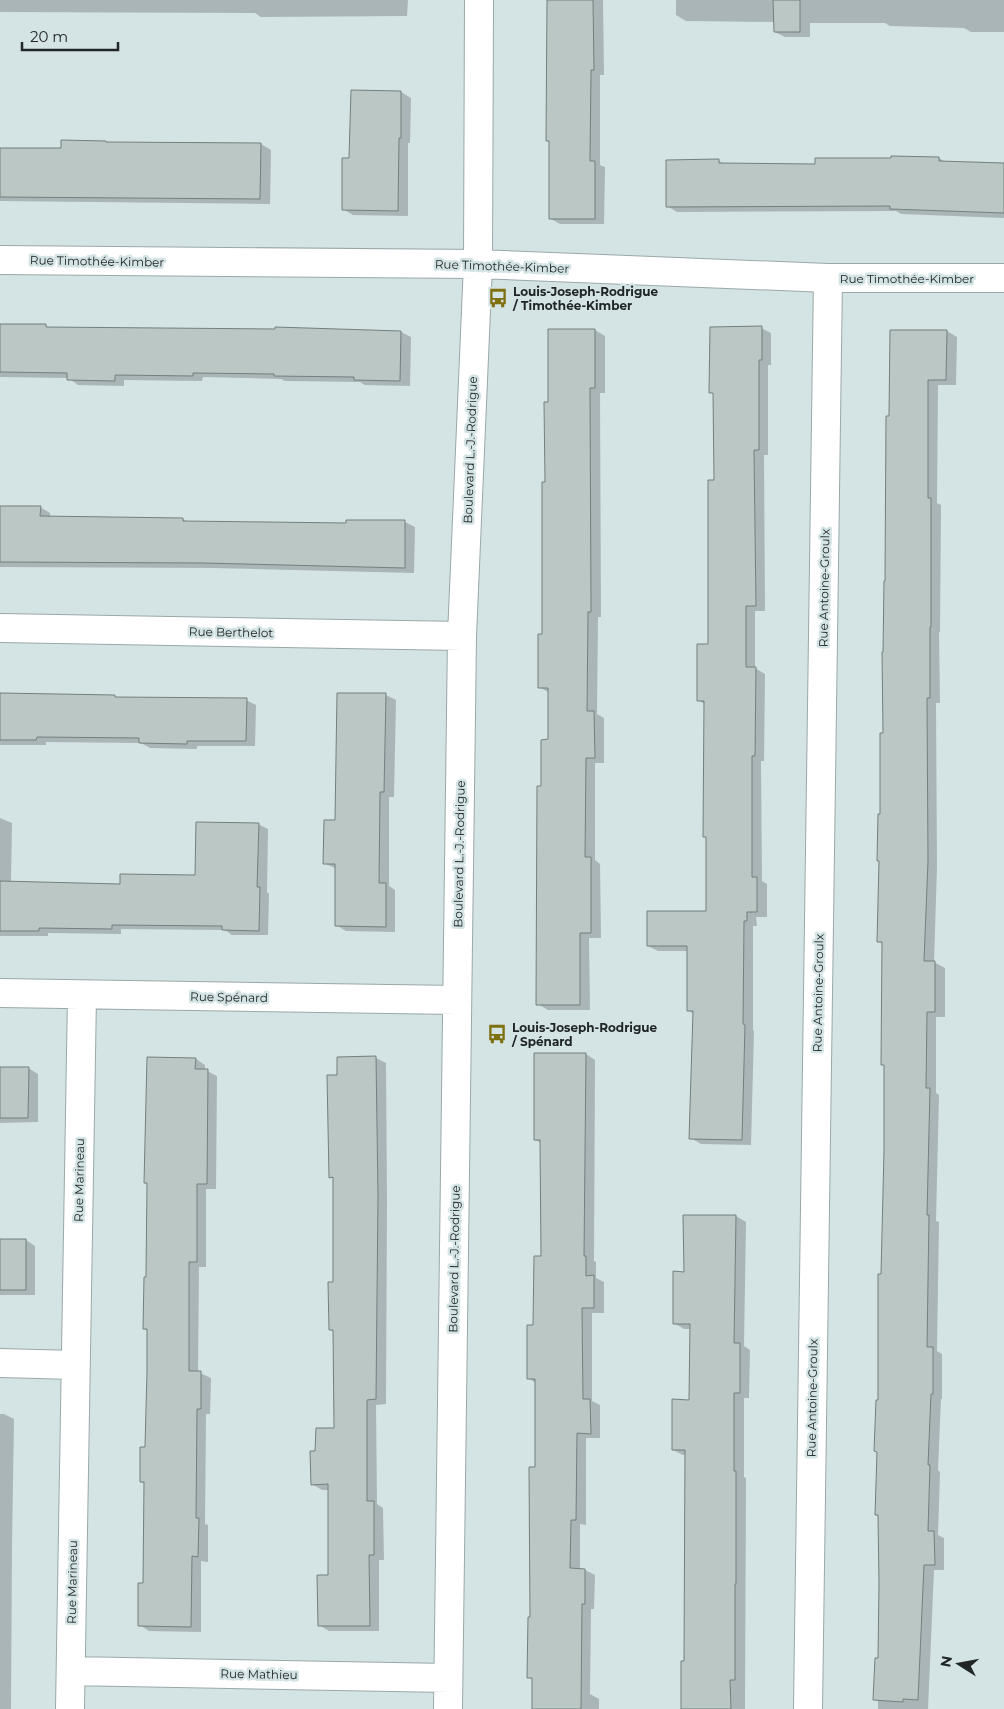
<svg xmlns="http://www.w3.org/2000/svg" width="1004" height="1709" viewBox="0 0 1004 1709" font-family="Montserrat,sans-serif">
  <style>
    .shadow { fill: #0003 }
    .building { fill: #bac7c4; stroke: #73807d }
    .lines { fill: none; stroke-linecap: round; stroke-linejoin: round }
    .minor-casing { stroke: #9aa8a9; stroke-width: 30 }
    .minor { stroke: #fff; stroke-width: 28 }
    .labels { text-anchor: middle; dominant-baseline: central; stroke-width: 5; stroke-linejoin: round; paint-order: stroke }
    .street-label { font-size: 12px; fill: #202526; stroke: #d4e3e4 }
    .poi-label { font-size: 12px; font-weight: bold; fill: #202526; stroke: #d4e3e4; text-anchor: start }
  </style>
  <rect width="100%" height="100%" fill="#d4e3e4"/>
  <path class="shadow" d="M 0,0 L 408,0 L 407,16 L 261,17 L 255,13 L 0,12 Z
    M 548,0 L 603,0 L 604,75 L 600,75 L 600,165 L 605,167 L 604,224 L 560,224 L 551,219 Z
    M 676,0 L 1004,0 L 1004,32 L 971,32 L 964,28 L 890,26 L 885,23 L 810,23 L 810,37 L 785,37 L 775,32 L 775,22 L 686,21 L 676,15 Z
    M 352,91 L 401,92 L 411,98 L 410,143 L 408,143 L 408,216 L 353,215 L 343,209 L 350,159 Z
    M 106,142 L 109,143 L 261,144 L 271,150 L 270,204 L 0,201 L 0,149 L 62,150 Z
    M 939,158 L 947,163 L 1004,165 L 1004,218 L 901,214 L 896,211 L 677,212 L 667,206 L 719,161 L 726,165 L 816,165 Z
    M 0,325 L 46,326 L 51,329 L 401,332 L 411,337 L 410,386 L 365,385 L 360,382 L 285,381 L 281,379 L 203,377 L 202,381 L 124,380 L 124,386 L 78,385 L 68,378 L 0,377 Z
    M 761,328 L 771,333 L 771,365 L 768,365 L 768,455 L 764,455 L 765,611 L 755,611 L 755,668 L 765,674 L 764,761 L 761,761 L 762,881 L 767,884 L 767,917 L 756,917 L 757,926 L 753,926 L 753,1030 L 754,1031 L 751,1145 L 701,1144 L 691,1138 L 694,1014 L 688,1010 L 688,951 L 658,951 L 648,946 L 707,913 L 706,705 L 698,700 L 709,645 L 715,482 L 715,394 L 711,392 Z
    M 595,330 L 605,336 L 605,393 L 600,393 L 601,617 L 598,617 L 597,714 L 604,718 L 604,763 L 595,763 L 595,860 L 600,864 L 601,938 L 589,938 L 590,1010 L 548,1010 L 538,1004 L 543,787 L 549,741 L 550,693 L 539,687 L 543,636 L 546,483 L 549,403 Z
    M 947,331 L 957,337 L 956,385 L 938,385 L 937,503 L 941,505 L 940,632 L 939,632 L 940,703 L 936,703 L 937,867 L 934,962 L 945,968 L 945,1017 L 936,1017 L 936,1093 L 939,1095 L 936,1221 L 939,1222 L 937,1351 L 942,1354 L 942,1399 L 941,1399 L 938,1470 L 940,1472 L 938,1535 L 944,1538 L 944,1570 L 934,1570 L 928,1709 L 878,1709 L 878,1701 L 874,1699 L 879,1659 L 880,1516 L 876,1515 L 883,1275 L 886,1066 L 882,1064 L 884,945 L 878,941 L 885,734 L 890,417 Z
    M 0,507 L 40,507 L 50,513 L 50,517 L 183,519 L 188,522 L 347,524 L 405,522 L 415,527 L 414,573 L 214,568 L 0,567 Z
    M 0,695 L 246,700 L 256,705 L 255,746 L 197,746 L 197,749 L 150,748 L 141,743 L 46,742 L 46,745 L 0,745 Z
    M 386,695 L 396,700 L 394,797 L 389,797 L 389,886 L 395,890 L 395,932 L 346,931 L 336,925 L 337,869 L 324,863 L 336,821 Z
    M 0,818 L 12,823 L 11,882 L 121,885 L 197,876 L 258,824 L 268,829 L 267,892 L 269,894 L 268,935 L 232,935 L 225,930 L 121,929 L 121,934 L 48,933 L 48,936 L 0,936 Z
    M 586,1054 L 595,1060 L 594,1261 L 596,1262 L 596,1278 L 604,1282 L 604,1313 L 592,1313 L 592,1401 L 600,1405 L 600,1438 L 586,1438 L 586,1525 L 580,1524 L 580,1570 L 585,1570 L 595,1575 L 594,1609 L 591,1609 L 590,1694 L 599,1699 L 599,1709 L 533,1709 L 534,1680 L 528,1677 L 536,1468 L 536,1383 L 528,1378 L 542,1257 L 542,1143 L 535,1140 Z
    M 376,1058 L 386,1063 L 387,1202 L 386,1404 L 376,1405 L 377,1504 L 383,1508 L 384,1560 L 379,1560 L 379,1631 L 329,1631 L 319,1625 L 330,1576 L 329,1490 L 322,1490 L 312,1484 L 317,1452 L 335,1429 L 334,1332 L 330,1329 L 334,1283 L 334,1179 L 330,1177 L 338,1076 Z
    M 196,1059 L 205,1065 L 205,1070 L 217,1076 L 216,1189 L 206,1189 L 206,1267 L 199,1267 L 198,1372 L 211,1378 L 210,1414 L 206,1414 L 205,1524 L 208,1525 L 208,1562 L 201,1561 L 201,1632 L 149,1631 L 140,1625 L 144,1584 L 145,1484 L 141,1482 L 146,1448 L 148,1331 L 144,1329 L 148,1278 L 148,1184 L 145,1183 Z
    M 0,1068 L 28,1068 L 38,1074 L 38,1122 L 0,1123 Z
    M 736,1216 L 746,1222 L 744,1346 L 750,1350 L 749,1398 L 744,1398 L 744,1477 L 746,1478 L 745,1709 L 681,1709 L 685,1663 L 686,1455 L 683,1455 L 673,1450 L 690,1401 L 691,1329 L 684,1329 L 674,1323 L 685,1273 L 685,1217 Z
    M 0,1240 L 26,1240 L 35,1246 L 35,1295 L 0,1295 Z
    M 0,1414 L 4,1414 L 14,1419 L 12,1545 L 11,1709 L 0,1709 Z"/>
  <path class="building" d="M 547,0 L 593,0 L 594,70 L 591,70 L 590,161 L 595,161 L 595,219 L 549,219 L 549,141 L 546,141 Z
    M 773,0 L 800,0 L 800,32 L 774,32 Z
    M 351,90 L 401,91 L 401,138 L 399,138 L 398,211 L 342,210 L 342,158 L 349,158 Z
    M 61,140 L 106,141 L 106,142 L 261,143 L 260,199 L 0,197 L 0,148 L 61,148 Z
    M 891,156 L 939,157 L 939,161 L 1004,163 L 1004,213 L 890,209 L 890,206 L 666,207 L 666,160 L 719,159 L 719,163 L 815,164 L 815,158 L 891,158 Z
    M 0,324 L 46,324 L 46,327 L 275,329 L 275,327 L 401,331 L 400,381 L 354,380 L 354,377 L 274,376 L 274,374 L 193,373 L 193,376 L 115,375 L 115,381 L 67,380 L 67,373 L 0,372 Z
    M 762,326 L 762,360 L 759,360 L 759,450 L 754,450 L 756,606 L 746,606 L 746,667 L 756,667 L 755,756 L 752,756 L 752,877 L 757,877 L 757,912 L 747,912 L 747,921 L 744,921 L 743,1024 L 745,1025 L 742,1140 L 689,1139 L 693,1011 L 687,1011 L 687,946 L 647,946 L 647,911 L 706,911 L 706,837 L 703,837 L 704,701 L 697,701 L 697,644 L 708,644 L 708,480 L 714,480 L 713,393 L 709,393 L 710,327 Z
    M 548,329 L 595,329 L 595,388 L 590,388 L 591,612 L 588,612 L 587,711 L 594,711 L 595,758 L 586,758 L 585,857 L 591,857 L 591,933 L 580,933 L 580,1005 L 536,1005 L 537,786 L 541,786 L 541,740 L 548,739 L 548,688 L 538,688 L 538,634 L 542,634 L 542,482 L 545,482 L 544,402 L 548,402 Z
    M 890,330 L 947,330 L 946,380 L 928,380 L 928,498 L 931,498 L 931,627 L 930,627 L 930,698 L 927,698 L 928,861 L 924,961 L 935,961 L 935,1012 L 927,1012 L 926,1088 L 930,1088 L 927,1215 L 929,1215 L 927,1347 L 933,1347 L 933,1394 L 931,1394 L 928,1465 L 930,1465 L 928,1531 L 934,1531 L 935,1565 L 924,1565 L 918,1700 L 903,1699 L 903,1702 L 873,1700 L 875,1658 L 878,1658 L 879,1583 L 878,1515 L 875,1515 L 877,1452 L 874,1451 L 876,1400 L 878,1400 L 878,1274 L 881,1274 L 884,1151 L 884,1065 L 881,1065 L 882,942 L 877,942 L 879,861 L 877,861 L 878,814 L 880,814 L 880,733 L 883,733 L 882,652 L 883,652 L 884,581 L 885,581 L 886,416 L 889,416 Z
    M 0,506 L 41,506 L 40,516 L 183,518 L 183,521 L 346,523 L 346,520 L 405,520 L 405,568 L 203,563 L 0,562 Z
    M 0,693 L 115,695 L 115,697 L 247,698 L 246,741 L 187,741 L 187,744 L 139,743 L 139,738 L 37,737 L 36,740 L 0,740 Z
    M 337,693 L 386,693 L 384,792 L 380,792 L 379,883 L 386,883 L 386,927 L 335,926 L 335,864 L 323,864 L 324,820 L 335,820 Z
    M 196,822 L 259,823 L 257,887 L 260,887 L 259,931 L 222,930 L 222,926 L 112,925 L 112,929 L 39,928 L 39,931 L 0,931 L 0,881 L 120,884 L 120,874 L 195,875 Z
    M 534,1053 L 586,1053 L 584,1256 L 586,1256 L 586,1276 L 594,1275 L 594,1308 L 582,1308 L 583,1399 L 590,1399 L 591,1434 L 577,1433 L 576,1520 L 571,1520 L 570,1568 L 585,1569 L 585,1604 L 582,1604 L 581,1709 L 532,1709 L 532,1678 L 527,1678 L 528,1617 L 530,1617 L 529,1467 L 535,1467 L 535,1379 L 527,1379 L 527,1325 L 533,1325 L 534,1256 L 541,1256 L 540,1140 L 534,1140 Z
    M 376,1056 L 378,1196 L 376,1399 L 367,1400 L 367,1501 L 374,1501 L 374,1555 L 369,1555 L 370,1626 L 318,1626 L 317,1575 L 328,1575 L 328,1484 L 311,1485 L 310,1451 L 315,1451 L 316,1428 L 334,1428 L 333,1330 L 329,1330 L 328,1282 L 333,1282 L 333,1177 L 329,1178 L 327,1075 L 337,1075 L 337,1057 Z
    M 147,1057 L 196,1058 L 195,1069 L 208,1069 L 207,1184 L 197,1184 L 197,1262 L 189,1262 L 189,1371 L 201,1371 L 201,1409 L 197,1409 L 196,1518 L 199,1518 L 198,1557 L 192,1556 L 191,1627 L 138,1626 L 138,1583 L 143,1583 L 144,1482 L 140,1482 L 140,1447 L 145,1447 L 147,1371 L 147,1329 L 143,1329 L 144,1277 L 146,1277 L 147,1183 L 144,1183 Z
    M 0,1067 L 29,1067 L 28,1118 L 0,1118 Z
    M 683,1215 L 736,1215 L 734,1343 L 740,1343 L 740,1393 L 734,1393 L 734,1471 L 736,1471 L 736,1584 L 735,1584 L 735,1680 L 730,1680 L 731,1709 L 681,1709 L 681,1661 L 684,1661 L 685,1450 L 672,1450 L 672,1399 L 689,1400 L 690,1324 L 673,1324 L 673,1271 L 684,1272 Z
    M 0,1239 L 26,1239 L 26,1290 L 0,1290 Z"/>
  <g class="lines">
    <defs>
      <path id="minor" d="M 0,260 L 478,264 L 828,278 L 1004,278
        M 0,628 L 462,636
        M 0,993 L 457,1000
        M 0,1363 L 75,1365
        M 71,1671 L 448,1678
        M 70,1709 L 82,995
        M 448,1709 L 462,636 L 478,264 L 479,0
        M 808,1709 L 828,278"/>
    </defs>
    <use href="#minor" class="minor-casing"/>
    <use href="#minor" class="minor"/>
  </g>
  <defs>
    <symbol id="bus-bare" viewBox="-9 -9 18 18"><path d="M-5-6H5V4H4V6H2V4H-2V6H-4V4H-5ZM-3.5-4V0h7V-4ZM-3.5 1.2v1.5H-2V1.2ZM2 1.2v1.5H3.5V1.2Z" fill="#7f7010" stroke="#d4e3e4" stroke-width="2.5" paint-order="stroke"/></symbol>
  </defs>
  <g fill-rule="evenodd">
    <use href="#bus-bare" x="484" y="284" width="28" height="28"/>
    <use href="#bus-bare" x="483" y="1020" width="28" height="28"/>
  </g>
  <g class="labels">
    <g class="street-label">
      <text transform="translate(97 261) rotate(1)">Rue Timothée-Kimber</text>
      <text transform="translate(502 266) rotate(2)">Rue Timothée-Kimber</text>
      <text x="907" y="278">Rue Timothée-Kimber</text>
      <text transform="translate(470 450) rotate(-88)">Boulevard L.-J.-Rodrigue</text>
      <text transform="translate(824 588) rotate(-89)">Rue Antoine-Groulx</text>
      <text transform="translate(231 632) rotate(1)">Rue Berthelot</text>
      <text transform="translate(459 854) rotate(-89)">Boulevard L.-J.-Rodrigue</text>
      <text transform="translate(818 993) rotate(-89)">Rue Antoine-Groulx</text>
      <text transform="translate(229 997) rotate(1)">Rue Spénard</text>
      <text transform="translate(79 1180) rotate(-89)">Rue Marineau</text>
      <text transform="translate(454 1259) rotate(-89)">Boulevard L.-J.-Rodrigue</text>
      <text transform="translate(812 1398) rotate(-89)">Rue Antoine-Groulx</text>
      <text transform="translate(72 1582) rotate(-89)">Rue Marineau</text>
      <text transform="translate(259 1674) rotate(1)">Rue Mathieu</text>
    </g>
    <g class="poi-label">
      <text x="513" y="291">Louis-Joseph-Rodrigue<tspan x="513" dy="14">/ Timothée-Kimber</tspan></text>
      <text x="512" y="1027">Louis-Joseph-Rodrigue<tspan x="512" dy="14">/ Spénard</tspan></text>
    </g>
  </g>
  <g transform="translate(959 1664) rotate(281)" stroke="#d4e3e4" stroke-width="4" paint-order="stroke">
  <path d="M0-4L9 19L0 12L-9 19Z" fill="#202526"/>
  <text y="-8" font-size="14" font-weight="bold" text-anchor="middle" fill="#202526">N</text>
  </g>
  <path d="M22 42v8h96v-8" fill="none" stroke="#202526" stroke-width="2.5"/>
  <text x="30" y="42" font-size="15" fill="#202526" stroke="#d4e3e4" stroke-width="4" paint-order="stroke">20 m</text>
</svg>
